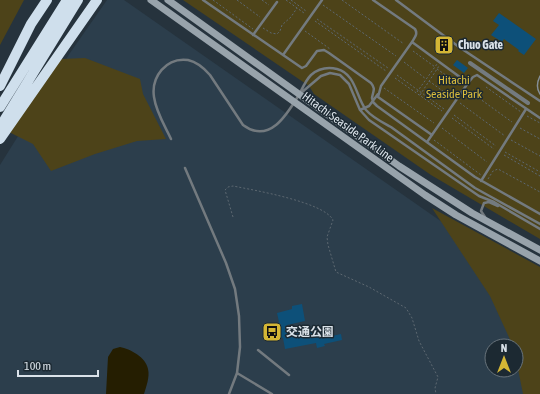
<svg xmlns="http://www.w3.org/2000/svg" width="540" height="394" viewBox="0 0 540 394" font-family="'Asap Condensed','Noto Sans JP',sans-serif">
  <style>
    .built { fill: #2c3e4c; fill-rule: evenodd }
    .green { fill: #4d4319 }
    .water { fill: #251e01 }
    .building { fill: #0d5079 }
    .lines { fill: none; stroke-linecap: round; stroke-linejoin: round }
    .pedestrian-tunnel { stroke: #414d57; stroke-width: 4; stroke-dasharray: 4 2; stroke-linecap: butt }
    .path { stroke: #5d6871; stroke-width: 1; stroke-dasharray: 2 2; stroke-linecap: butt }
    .service { stroke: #737a7f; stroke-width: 2.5 }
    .pedestrian { stroke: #737a7f; stroke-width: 4 }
    .secondary { stroke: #98a3ab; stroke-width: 7 }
    .motorway { stroke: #cfdfec; stroke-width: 10 }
    .rail { stroke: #858f98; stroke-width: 1.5 }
    .labels { text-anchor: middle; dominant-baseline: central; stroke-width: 3; stroke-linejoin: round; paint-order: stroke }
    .poi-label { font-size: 12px; font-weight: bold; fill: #dae2e9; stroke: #1c2932; text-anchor: start }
    .park-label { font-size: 12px; fill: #dcbd3c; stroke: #1c2932 }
    .street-label { font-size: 12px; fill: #dae2e9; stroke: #1c2932 }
  </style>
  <rect width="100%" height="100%" fill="#26333d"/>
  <path class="built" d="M 107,0 L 124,0 L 505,266 L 540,394 L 0,394 L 0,165 L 70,53 ZM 492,346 L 516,346 L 516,370 L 492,370 Z"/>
  <path class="green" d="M 0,0 L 24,0 L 0,45 Z
    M 183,0 L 540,0 L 540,239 L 431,175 L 314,94 L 309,86 Z
    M 85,58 L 140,79 L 143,94 L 166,139 L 137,141 L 95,154 L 51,171 L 33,144 L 9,132 L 61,59 Z
    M 432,208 L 540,267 L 540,394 L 523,394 L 516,359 L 516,346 L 513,346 L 490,296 Z"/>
  <path class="water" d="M 120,347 C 130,349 146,357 148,369 C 150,377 146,387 144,394 L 106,394 L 108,357 L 113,349 Z"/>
  <path class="building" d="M 499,13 L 536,39 L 524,55 L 518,51 L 519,50 L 504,39 L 502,42 L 491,35 L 499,25 L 493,21 Z
    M 457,60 L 468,68 L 464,73 L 453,65 Z
    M 302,304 L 305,321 L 287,325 L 289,335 L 313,330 L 312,328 L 320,326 L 323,338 L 341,334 L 342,340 L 324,344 L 325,346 L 317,348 L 316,343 L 285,349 L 283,338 L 277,336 L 276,333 L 276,328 L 279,322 L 277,313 L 292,309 L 292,306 Z"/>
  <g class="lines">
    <path class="pedestrian-tunnel" d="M 443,46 L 444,44"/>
    <path class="path" d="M 213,0 L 253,29
      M 237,0 L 260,17
      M 262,0 L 269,5
      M 286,0 L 304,13
      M 291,0 L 306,11
      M 342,0 L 404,44
      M 323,5 L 396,56
      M 317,19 L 388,68
      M 315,21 L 386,71
      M 263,28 L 271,33 L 277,34 L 280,31 L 282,25 L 291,17 L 297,8
      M 305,31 L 330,49
      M 413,51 L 435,67
      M 404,62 L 426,79
      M 437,69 L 460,85
      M 397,75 L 444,109
      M 395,78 L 442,111
      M 429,81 L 451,97
      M 486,87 L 521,112
      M 384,88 L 434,123
      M 469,91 L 512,122
      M 417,92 L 437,64
      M 420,95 L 439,66
      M 460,103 L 505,136
      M 454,115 L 496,146
      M 527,116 L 540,123
      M 452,118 L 494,149
      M 442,128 L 487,162
      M 520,128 L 540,139
      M 434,140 L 481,175
      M 511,140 L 540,156
      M 505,152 L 540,172
      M 504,155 L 540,176
      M 488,179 L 493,171 L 498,169 L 540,192
      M 233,217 L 225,190 L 228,187 L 233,186 C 253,190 324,202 333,220 L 327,237 L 328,245 L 336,272 L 369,287 L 406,308 L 412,318 L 419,341 L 438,377 L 435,388 L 436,394"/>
    <path class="service" d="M 203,0 L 302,68 L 306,66 L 317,51 L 324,50 L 329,53 L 371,83 C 376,89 373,91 372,98 L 373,102 L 377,106 L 475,177 L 540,214
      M 373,0 L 415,29 C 418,34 415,37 412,42 L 468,83 L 473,77 L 477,75 L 540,118
      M 396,0 L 459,47 L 540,101
      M 253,35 L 277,2
      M 412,42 L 381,86 L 378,97 L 432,135
      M 283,55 L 322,0
      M 301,93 L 321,76 L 330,73 L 340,75 L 349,84 L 360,110 L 369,120 L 479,196 L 494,202 L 540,229
      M 360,110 L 369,106 L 378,94
      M 171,139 C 165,126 156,112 154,97 C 151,77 166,57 188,60 C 197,62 204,68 210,75 L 243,125 C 270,145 288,113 300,93 C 303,87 306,80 311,75 C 318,69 328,67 337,69 C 356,74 356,97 366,110 C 373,118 382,122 391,127 L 475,188 L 540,224
      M 427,142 L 468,83
      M 185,168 L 226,263 L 235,289 L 239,316 L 240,347 L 237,373 L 229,394
      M 481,181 L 526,109
      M 485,217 L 481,211 L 484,203 L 489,202 L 498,206
      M 258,350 L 289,375
      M 237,373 L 272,394"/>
    <path class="pedestrian" d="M 470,63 L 528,103"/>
    <path class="secondary" d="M 151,0 L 425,195 L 456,215 L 540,261
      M 168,0 L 399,166 L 472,213 L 540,250"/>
    <path class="motorway" d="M 0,86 L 31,24 L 47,0
      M 0,107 L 67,0
      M 0,127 L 78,0
      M 0,139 L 97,0"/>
    <path class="rail" d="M 540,76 C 537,82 536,88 540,94"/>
  </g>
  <defs>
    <symbol id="building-square" viewBox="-11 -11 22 22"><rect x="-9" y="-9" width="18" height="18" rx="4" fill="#d4b635" stroke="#1c2932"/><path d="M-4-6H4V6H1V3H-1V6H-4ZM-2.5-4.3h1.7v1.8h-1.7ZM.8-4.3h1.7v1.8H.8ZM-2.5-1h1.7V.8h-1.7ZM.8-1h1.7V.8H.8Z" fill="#111"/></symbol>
    <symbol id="bus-square" viewBox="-11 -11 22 22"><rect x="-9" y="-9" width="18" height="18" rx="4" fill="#d4b635" stroke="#1c2932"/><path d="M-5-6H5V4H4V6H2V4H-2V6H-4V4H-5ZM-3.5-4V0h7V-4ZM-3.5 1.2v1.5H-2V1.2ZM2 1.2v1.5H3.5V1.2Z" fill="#111"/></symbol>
  </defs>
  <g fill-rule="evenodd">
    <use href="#building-square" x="433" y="34" width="22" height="22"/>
    <use href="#bus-square" x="261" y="321" width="22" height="22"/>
  </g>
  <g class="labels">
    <g class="poi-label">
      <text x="458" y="45">Chuo Gate</text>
      <text x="286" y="332">交通公園</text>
    </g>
    <g class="park-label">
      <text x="454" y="80">Hitachi<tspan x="454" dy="14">Seaside Park</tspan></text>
    </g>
    <g class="street-label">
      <text transform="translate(348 127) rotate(36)">Hitachi Seaside Park Line</text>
    </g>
  </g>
  <g transform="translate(504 358)"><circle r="19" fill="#1c2932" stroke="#68737b"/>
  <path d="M0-3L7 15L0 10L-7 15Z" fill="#d4b635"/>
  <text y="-6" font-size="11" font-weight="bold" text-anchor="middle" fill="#dae2e9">N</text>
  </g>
  <path d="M18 370v6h80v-6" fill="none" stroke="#dae2e9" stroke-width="2"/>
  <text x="24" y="370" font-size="12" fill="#dae2e9" stroke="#1c2932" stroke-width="3" paint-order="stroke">100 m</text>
</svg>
